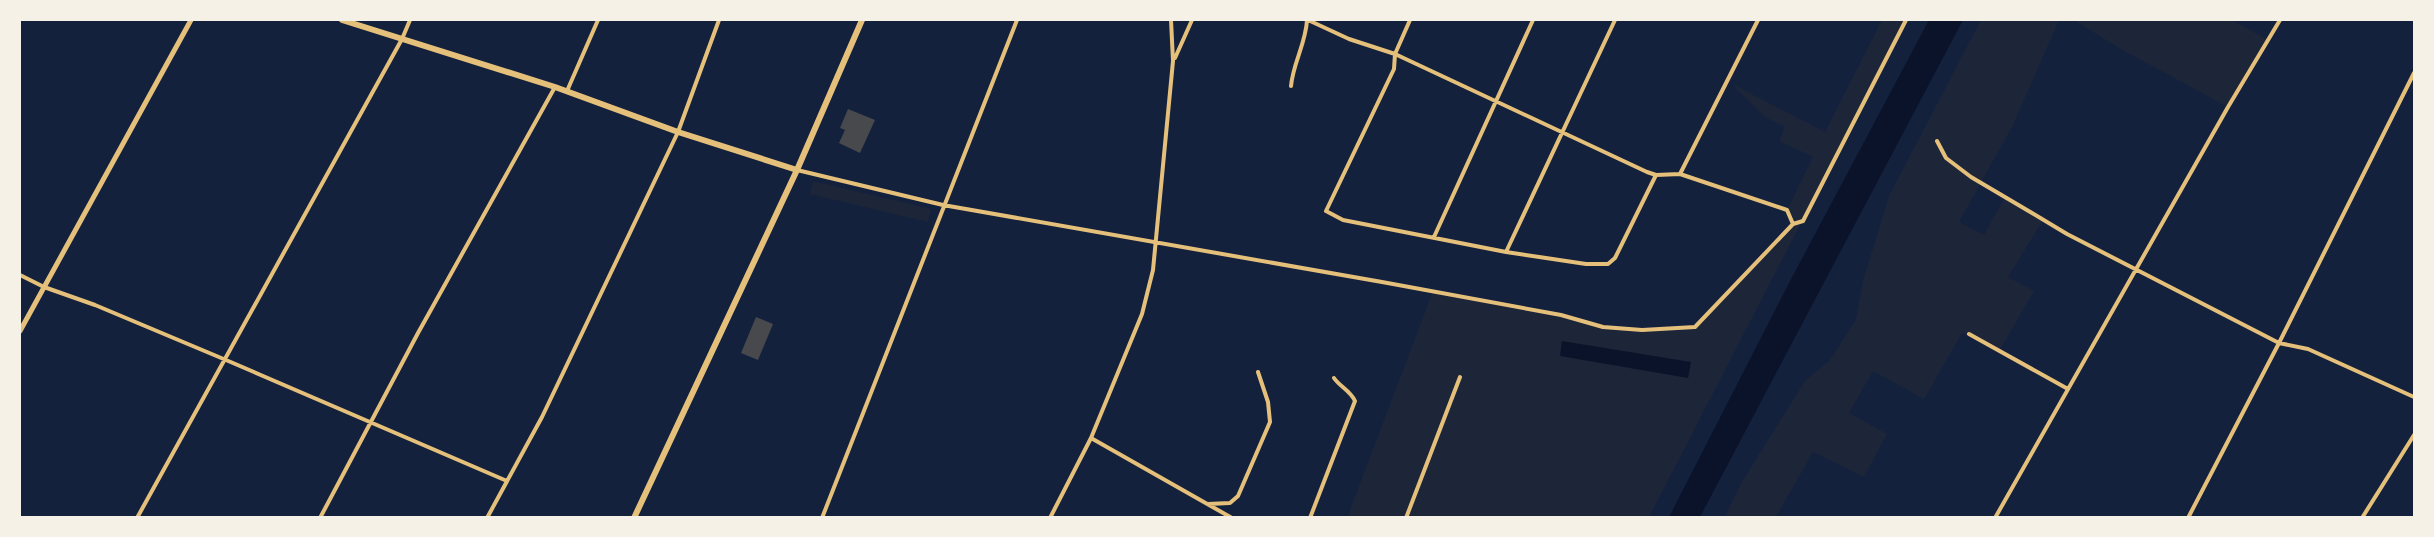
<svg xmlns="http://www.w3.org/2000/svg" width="2434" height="537" viewBox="0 0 2434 537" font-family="Montserrat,sans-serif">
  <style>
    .green { fill: #1d2539 }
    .water { fill: #0b132b }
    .building { fill: #48494c }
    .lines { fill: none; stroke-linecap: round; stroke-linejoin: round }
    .minor { stroke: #e5c07b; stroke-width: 4 }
    .tertiary { stroke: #e5c07b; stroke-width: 5 }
    .secondary { stroke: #e5c07b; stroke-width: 6 }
  </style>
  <rect width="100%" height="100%" fill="#14213d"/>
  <path class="green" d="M 1882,20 L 1906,20 L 1649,517 L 1347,518 L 1433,291 L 1561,315 L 1603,327 L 1642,330 L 1695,327 L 1792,224 L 1787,210 L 1813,157 L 1779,141 L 1785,127 L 1765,117 L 1732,84 L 1825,132 Z
    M 1981,20 L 2059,20 L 2013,125 L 1959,222 L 1984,235 L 2005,197 L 2043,220 L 2008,277 L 2034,291 L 1999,351 L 1962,333 L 1924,399 L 1873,371 L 1849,413 L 1887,434 L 1864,477 L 1813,452 L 1776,517 L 1724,518 L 1743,480 L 1805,381 L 1830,360 L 1856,320 L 1863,281 L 1889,196 Z
    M 2074,20 L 2232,20 L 2268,40 L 2228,107 L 2119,48 Z
    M 813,181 L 931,209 L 928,222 L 810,194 Z"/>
  <path class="water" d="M 1929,20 L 1963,20 L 1700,517 L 1669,517 L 1790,281 Z
    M 1562,341 L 1691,362 L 1688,378 L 1560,356 Z"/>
  <path class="building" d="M 848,109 L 875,120 L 860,153 L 839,143 L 845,130 L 840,128 Z
    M 756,317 L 773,324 L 758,360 L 741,353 Z"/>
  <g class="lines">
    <path class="minor" d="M 1308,20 L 1349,39 L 1395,54 L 1647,172 L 1656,175 L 1680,174 L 1787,210 L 1793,224
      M 1410,20 L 1395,54 L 1394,69 L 1326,211 L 1343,220 L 1506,252 L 1586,264 L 1608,264 L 1615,258 L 1656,175
      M 1175,58 L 1192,20
      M 1291,86 C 1293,63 1306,43 1307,20
      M 567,91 L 598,20
      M 1937,141 L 1946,158 L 1971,177 L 2032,213 L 2067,234 L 2279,343 L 2308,349 L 2414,397
      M 797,170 L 943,205 L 1382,282 L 1561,315 L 1603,327 L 1642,330 L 1695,327 L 1793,224
      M 1680,174 L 1758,20
      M 1793,224 L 1803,221 L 1906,20
      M 1434,237 L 1533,20
      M 1506,252 L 1615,20
      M 20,275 L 44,287 L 95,305 L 226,360 L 507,481
      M 1969,334 L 2068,389
      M 1091,438 L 1232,518
      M 1208,504 L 1230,503 L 1238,496 L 1270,422 L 1268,402 L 1258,372
      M 137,518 L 402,39 L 410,20
      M 320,518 L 418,333 L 555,87
      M 487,518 L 542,417 L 678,132 L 719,20
      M 822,518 L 1017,20
      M 1050,518 L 1091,438 L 1142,314 L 1153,270 L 1173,61 L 1171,20
      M 1310,518 L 1355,401 C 1350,390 1340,387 1334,378
      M 1406,518 L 1460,377
      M 1995,518 L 2228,107 L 2280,20
      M 2188,518 L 2279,343 L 2414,73
      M 2362,518 L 2414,435"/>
    <path class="tertiary" d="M 20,331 L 191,20"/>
    <path class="secondary" d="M 342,20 L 555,87 L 678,132 L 797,170
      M 634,518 L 797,170 L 862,20"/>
  </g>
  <rect width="2434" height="537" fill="none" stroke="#f6f1e7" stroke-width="42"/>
</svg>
